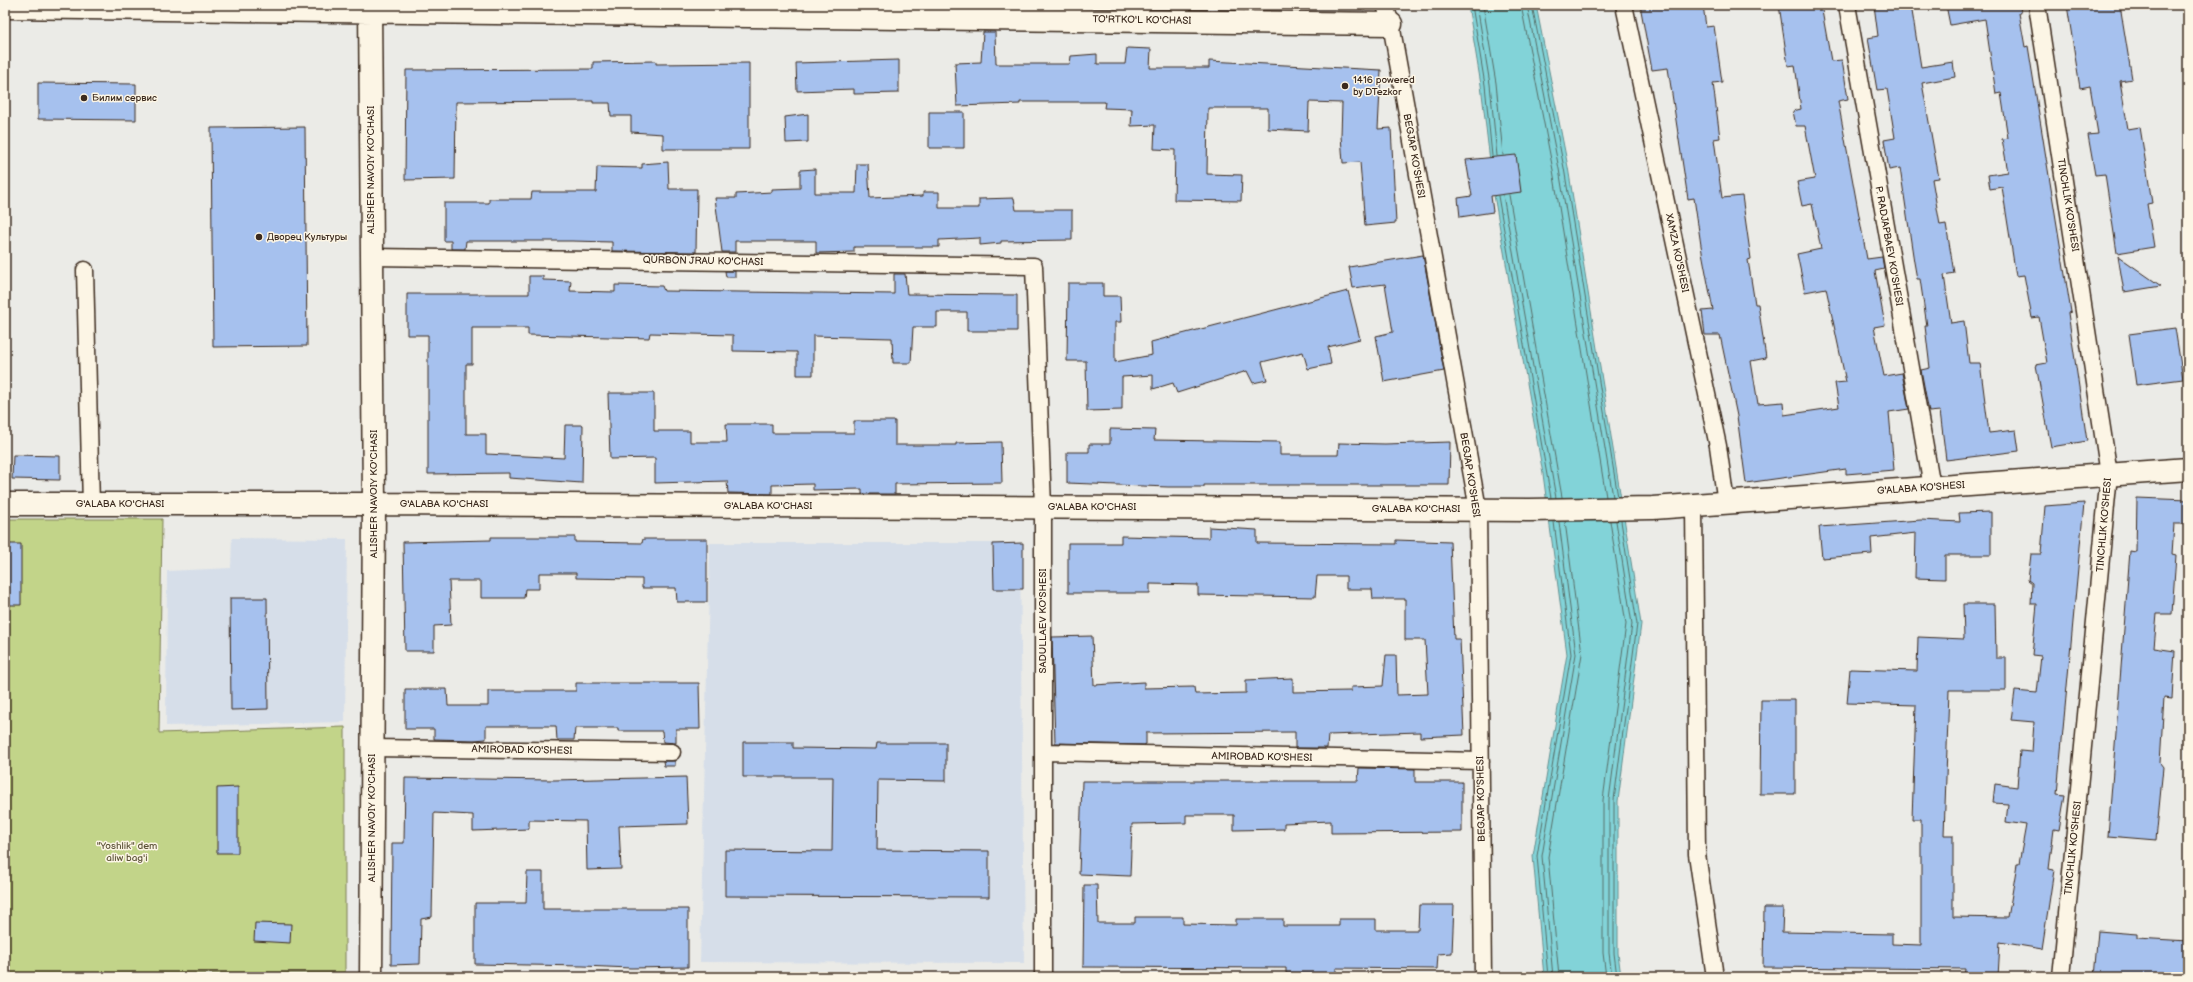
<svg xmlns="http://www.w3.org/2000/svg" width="2193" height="982" viewBox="0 0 2193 982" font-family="'Balsamiq Sans',sans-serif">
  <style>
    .built { fill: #d6dee9 }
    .green { fill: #c2d489; stroke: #7e7f54 }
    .water { fill: #82d3d8; stroke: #668f8e }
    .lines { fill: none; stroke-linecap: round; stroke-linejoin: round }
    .shore { stroke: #576e68; stroke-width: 1 }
    .building { fill: #a6c1ee; stroke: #3b2a1e }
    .street-casing { stroke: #3b2a1e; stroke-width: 19 }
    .secondary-casing { stroke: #3b2a1e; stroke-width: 25 }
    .street { stroke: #fcf5e5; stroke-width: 16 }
    .secondary { stroke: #fcf5e5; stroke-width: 22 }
    .poi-dot { fill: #3b2a1e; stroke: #fcf5e5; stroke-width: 1.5 }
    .labels { text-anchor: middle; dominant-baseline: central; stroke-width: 3; stroke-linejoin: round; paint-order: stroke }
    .street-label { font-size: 10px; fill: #3b2a1e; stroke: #fcf5e5 }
    .poi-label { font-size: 10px; fill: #3b2a1e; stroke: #fcf5e5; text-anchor: start }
    .park-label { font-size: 10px; fill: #5d5439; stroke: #fcf5e5 }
  </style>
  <rect width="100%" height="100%" fill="#ebebe7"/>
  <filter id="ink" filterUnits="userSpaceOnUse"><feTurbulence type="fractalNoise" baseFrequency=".025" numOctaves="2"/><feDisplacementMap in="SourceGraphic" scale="8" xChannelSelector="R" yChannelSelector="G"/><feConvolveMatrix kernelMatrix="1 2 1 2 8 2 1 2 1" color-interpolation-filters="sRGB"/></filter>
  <g filter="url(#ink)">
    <path class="built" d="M 232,538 L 347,539 L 345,722 L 166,726 L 167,571 L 231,568 Z
      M 710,543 L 1020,543 L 1024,963 L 700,962 Z"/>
    <path class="green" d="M 5,519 L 162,519 L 159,733 L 345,727 L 345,973 L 5,974 Z"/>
    <path class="water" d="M 1468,5 L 1536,5 L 1568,167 L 1641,624 L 1618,801 L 1618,953 L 1621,977 L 1544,977 L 1533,856 L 1567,654 L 1543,474 L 1494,195 L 1481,85 Z"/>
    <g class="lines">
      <path class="shore" d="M 1472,5 L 1485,85 L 1492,156
        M 1477,5 L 1490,84 L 1497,156
        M 1483,5 L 1496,83 L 1503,155
        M 1521,5 L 1553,170 L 1606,497
        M 1527,5 L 1559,169 L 1613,497
        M 1532,5 L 1564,168 L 1618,497
        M 1503,195 L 1556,498
        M 1509,195 L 1562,497
        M 1498,196 L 1551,498
        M 1548,977 L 1537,856 L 1571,654 L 1554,522
        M 1553,977 L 1542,856 L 1576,654 L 1559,522
        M 1559,977 L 1548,857 L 1582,654 L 1565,521
        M 1606,977 L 1603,953 L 1603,800 L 1626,624 L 1610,521
        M 1612,977 L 1609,953 L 1609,800 L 1632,624 L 1616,521
        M 1617,977 L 1614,953 L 1614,800 L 1637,624 L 1621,521"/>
    </g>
    <path class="building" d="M 1640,5 L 1703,5 L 1706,27 L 1714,26 L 1722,82 L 1713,83 L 1720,138 L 1714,139 L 1722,198 L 1742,196 L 1751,259 L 1748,260 L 1755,304 L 1758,304 L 1766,358 L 1751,361 L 1758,404 L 1783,402 L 1784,415 L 1839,407 L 1835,383 L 1846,382 L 1826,288 L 1805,292 L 1797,254 L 1821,249 L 1812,204 L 1802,206 L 1797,182 L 1815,179 L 1805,126 L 1796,126 L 1793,111 L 1801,109 L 1795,65 L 1788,66 L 1779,5 L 1821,5 L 1831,61 L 1842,60 L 1848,99 L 1838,101 L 1867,259 L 1882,257 L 1884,269 L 1875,271 L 1885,325 L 1874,327 L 1884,376 L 1902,373 L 1909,409 L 1889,412 L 1894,470 L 1846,474 L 1846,469 L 1746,483 L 1737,416 L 1720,335 L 1705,335 L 1702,311 L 1713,310 L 1702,252 L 1694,198 L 1688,199 L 1668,68 L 1652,70 Z
      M 1874,5 L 1911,5 L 1921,67 L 1953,62 L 1955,77 L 1922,83 L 1939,178 L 1932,179 L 1940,225 L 1946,224 L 1954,273 L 1944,275 L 1951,323 L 1964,321 L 1969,363 L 1980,363 L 1989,433 L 2016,430 L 2019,451 L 1946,460 L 1940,411 L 1929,412 L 1921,370 L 1930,368 L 1925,326 L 1927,326 L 1920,279 L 1917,279 L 1914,262 L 1900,168 L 1889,170 L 1884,140 L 1895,138 L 1887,89 L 1877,90 L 1868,38 L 1878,36 Z
      M 1946,5 L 2020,5 L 2021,13 L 2019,13 L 2025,47 L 2028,46 L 2071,312 L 2068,313 L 2087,441 L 2051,447 L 2036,365 L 2047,363 L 2039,317 L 2032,318 L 2024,275 L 2016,276 L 2002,187 L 1990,189 L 1988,175 L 2008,172 L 2002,139 L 2008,138 L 2001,93 L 1996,94 L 1985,19 L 1950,25 Z
      M 2067,5 L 2120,5 L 2132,79 L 2120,81 L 2128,129 L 2140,127 L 2152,203 L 2147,204 L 2154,247 L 2117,253 L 2105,174 L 2095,175 L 2088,135 L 2098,134 L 2090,86 L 2080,88 Z
      M 983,32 L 995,32 L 996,64 L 1070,64 L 1071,56 L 1097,54 L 1097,64 L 1125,64 L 1127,48 L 1151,49 L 1150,68 L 1209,68 L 1209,61 L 1381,70 L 1378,129 L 1391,128 L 1396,223 L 1365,226 L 1360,162 L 1343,163 L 1341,136 L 1342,103 L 1309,102 L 1308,131 L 1268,129 L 1268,108 L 1208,108 L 1207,174 L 1242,175 L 1241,201 L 1174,200 L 1175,150 L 1154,149 L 1155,125 L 1131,126 L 1132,109 L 1104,108 L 1105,102 L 1020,102 L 1020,104 L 957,106 L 955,63 L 981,62 Z
      M 899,60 L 899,93 L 854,94 L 854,89 L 797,91 L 796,63 Z
      M 656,61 L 656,64 L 749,63 L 749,149 L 663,149 L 663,134 L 631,132 L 631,116 L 611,116 L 610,103 L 593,103 L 593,101 L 456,102 L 455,179 L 405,180 L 406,70 L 593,69 L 593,62 Z
      M 38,83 L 136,84 L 136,120 L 38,119 Z
      M 929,112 L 964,112 L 964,148 L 929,148 Z
      M 808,114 L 808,142 L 786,143 L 785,117 Z
      M 305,127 L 307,346 L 213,347 L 211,128 Z
      M 1516,155 L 1521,192 L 1491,196 L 1493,212 L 1460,217 L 1458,198 L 1472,196 L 1466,160 Z
      M 668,162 L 669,189 L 697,189 L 696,252 L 612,251 L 612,242 L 572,241 L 466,241 L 465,249 L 451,249 L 451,241 L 444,241 L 444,203 L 489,203 L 489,199 L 531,199 L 532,192 L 596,192 L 597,167 L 642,168 L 642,164 Z
      M 857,164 L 868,164 L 870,198 L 923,196 L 923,192 L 939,192 L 939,208 L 979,208 L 979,199 L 1014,198 L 1016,210 L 1072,210 L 1072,240 L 1001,241 L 1001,243 L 980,245 L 980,238 L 939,240 L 939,247 L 854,247 L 854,252 L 816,253 L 816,241 L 735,241 L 735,252 L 722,252 L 715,198 L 736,198 L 736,194 L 772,192 L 772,189 L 800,188 L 800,170 L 815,169 L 815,193 L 856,193 Z
      M 1423,255 L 1444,371 L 1384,382 L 1376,336 L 1393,332 L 1385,284 L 1353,288 L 1349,267 Z
      M 2118,256 L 2161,286 L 2124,292 Z
      M 725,271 L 735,271 L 735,277 L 726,277 Z
      M 894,274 L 905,274 L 907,294 L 1017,295 L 1017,331 L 967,331 L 967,312 L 937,312 L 937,327 L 913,327 L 911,363 L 893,363 L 892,338 L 813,336 L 813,375 L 797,375 L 797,352 L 733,351 L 733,335 L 650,333 L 649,338 L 528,335 L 528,328 L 472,328 L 472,364 L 466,364 L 466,434 L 486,434 L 486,454 L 564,458 L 565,425 L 583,425 L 582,483 L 509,478 L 509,473 L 428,474 L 428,335 L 407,335 L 407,294 L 529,294 L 529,276 L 543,276 L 543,280 L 571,281 L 570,291 L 615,292 L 615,285 L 662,286 L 664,291 L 894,294 Z
      M 1068,283 L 1103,283 L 1103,296 L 1120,296 L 1121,322 L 1115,322 L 1115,362 L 1152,355 L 1151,342 L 1348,291 L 1360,339 L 1328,347 L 1331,364 L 1308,369 L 1303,352 L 1262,362 L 1267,380 L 1253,383 L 1247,371 L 1177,393 L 1173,383 L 1153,389 L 1153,375 L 1122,377 L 1122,410 L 1087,411 L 1086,361 L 1067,361 Z
      M 2175,328 L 2183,379 L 2136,385 L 2129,334 Z
      M 608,393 L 654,393 L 654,431 L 690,431 L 690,442 L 727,442 L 726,424 L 772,424 L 772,433 L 854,433 L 854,421 L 895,421 L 895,445 L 956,445 L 956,443 L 1001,442 L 1002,483 L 895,484 L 895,494 L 862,494 L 862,489 L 813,490 L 813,484 L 772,485 L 772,494 L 728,493 L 727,481 L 655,483 L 655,458 L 610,459 Z
      M 1110,429 L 1155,430 L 1154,440 L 1280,442 L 1280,455 L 1338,455 L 1339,443 L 1385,444 L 1450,442 L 1449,485 L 1204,485 L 1204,487 L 1168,487 L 1067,483 L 1067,452 L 1089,452 L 1089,444 L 1110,444 Z
      M 13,455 L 60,456 L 60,480 L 12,479 Z
      M 2137,498 L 2188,500 L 2188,524 L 2174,524 L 2172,554 L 2176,555 L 2172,614 L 2157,614 L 2154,648 L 2175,651 L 2172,698 L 2164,697 L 2160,763 L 2163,767 L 2156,840 L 2108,836 L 2130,551 L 2136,552 Z
      M 2084,503 L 2057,794 L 2065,795 L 2059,830 L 2054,829 L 2049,869 L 2054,870 L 2042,949 L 2000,942 L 1998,977 L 1964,977 L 1965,969 L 1763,967 L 1764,908 L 1783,908 L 1782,932 L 1892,934 L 1892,944 L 1921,945 L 1921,819 L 1912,819 L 1916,705 L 1847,703 L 1850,669 L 1917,671 L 1918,637 L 1964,639 L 1963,604 L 1995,604 L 1996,658 L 2006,658 L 2006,690 L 1949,690 L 1944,835 L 1953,835 L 1953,917 L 2008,918 L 2017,864 L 2019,864 L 2026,825 L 2006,822 L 2008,804 L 1993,803 L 1995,784 L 2017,787 L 2020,751 L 2032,752 L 2034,722 L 2011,720 L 2015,691 L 2037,693 L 2041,656 L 2032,655 L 2037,604 L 2031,604 L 2032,583 L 2028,580 L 2031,554 L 2041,554 L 2045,506 Z
      M 1991,512 L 1991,555 L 1945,555 L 1945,579 L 1915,578 L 1916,533 L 1871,538 L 1872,554 L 1822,558 L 1819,527 L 1921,520 L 1960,522 L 1959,513 Z
      M 1209,527 L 1257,530 L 1257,543 L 1396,544 L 1396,540 L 1450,542 L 1454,639 L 1460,639 L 1464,735 L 1420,737 L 1420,732 L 1328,735 L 1327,748 L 1295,748 L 1295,732 L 1146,733 L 1146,744 L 1144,745 L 1055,743 L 1052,637 L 1092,636 L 1094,685 L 1144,682 L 1144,688 L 1194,687 L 1195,694 L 1246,693 L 1246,680 L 1293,678 L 1293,692 L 1351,691 L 1351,687 L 1383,686 L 1386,655 L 1396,655 L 1397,695 L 1428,694 L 1425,640 L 1405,640 L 1405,599 L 1373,599 L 1372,589 L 1346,589 L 1346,576 L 1317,576 L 1315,597 L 1198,595 L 1198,585 L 1150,584 L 1150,593 L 1068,593 L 1068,543 L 1121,543 L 1121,536 L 1209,538 Z
      M 491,537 L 575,537 L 575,542 L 642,543 L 643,539 L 707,539 L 707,602 L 677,602 L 676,588 L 642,588 L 642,579 L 576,578 L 576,573 L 539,573 L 539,589 L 525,589 L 524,598 L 481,598 L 481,581 L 449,581 L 451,625 L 434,626 L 434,651 L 405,651 L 403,542 L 491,540 Z
      M 1023,543 L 1023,589 L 994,589 L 993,544 Z
      M 5,544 L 21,544 L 21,605 L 5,605 Z
      M 230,598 L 267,598 L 268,709 L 231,710 Z
      M 576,683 L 699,683 L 700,729 L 676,729 L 676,743 L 663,742 L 662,731 L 618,731 L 618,728 L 575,728 L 574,740 L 557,740 L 556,726 L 486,726 L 486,739 L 474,740 L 434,739 L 434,729 L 405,729 L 405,689 L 447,689 L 448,706 L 488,706 L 488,691 L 576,691 Z
      M 1761,700 L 1795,700 L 1795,794 L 1760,794 Z
      M 743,742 L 793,742 L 793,748 L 876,749 L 877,743 L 946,743 L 946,781 L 878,780 L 877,850 L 989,851 L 989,897 L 725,896 L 725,850 L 832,851 L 833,777 L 743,777 Z
      M 663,761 L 675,761 L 675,766 L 664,766 Z
      M 1359,768 L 1415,769 L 1415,782 L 1462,782 L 1462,832 L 1331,833 L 1331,821 L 1284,823 L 1284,829 L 1234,830 L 1234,815 L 1186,815 L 1186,823 L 1132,824 L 1130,876 L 1079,874 L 1082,781 L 1358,781 Z
      M 686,777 L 688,824 L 619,826 L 621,869 L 587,870 L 586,821 L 529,820 L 529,829 L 473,831 L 473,815 L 434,813 L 432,917 L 421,919 L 420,964 L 391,965 L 392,843 L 404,843 L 405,778 L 554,780 Z
      M 238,787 L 238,853 L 217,853 L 217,788 Z
      M 527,872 L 543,872 L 543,909 L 688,909 L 688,967 L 631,968 L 583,966 L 475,964 L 475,903 L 526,903 Z
      M 1084,885 L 1097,885 L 1098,923 L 1135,923 L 1135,917 L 1183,917 L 1183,924 L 1236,925 L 1236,919 L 1283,919 L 1283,926 L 1339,926 L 1339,919 L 1376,919 L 1376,930 L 1418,930 L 1419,905 L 1454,905 L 1452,953 L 1438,954 L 1437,969 L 1336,968 L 1336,974 L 1286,973 L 1286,968 L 1083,967 Z
      M 255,923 L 291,924 L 290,943 L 254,941 Z
      M 2098,931 L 2137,934 L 2137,938 L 2188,941 L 2188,977 L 2094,977 Z"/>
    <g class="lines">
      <defs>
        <path id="street" d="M 1385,5 L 1391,24 L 1478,509 L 1483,977
          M 1624,5 L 1718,446 L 1726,503
          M 1847,5 L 1932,487
          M 2037,5 L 2109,474 L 2061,977
          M 372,257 L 1034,266 L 1043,507 L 1043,977
          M 85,270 L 91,505
          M 1694,505 L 1697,854 L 1715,977
          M 372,748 L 672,752
          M 1043,752 L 1481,761"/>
        <path id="secondary" d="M 370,5 L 374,504 L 371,977
          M 5,7 L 1391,24
          M 5,504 L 374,504 L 1530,510 L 1653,508 L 2188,469"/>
      </defs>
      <use href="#street" class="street-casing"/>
      <use href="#secondary" class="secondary-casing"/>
      <use href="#street" class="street"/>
      <use href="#secondary" class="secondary"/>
    </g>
  </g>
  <g class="poi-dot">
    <circle cx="1345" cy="86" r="4"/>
    <circle cx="84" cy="98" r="4"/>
    <circle cx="259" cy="237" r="4"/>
  </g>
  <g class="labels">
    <g class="street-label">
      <text transform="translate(1142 20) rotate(1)">TO'RTKO'L KO'CHASI</text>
      <text transform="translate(1414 156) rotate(80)">BEGJAP KO'SHESI</text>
      <text transform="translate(371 170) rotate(-90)">ALISHER NAVOIY KO'CHASI</text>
      <text transform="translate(2068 205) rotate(81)">TINCHLIK KO'SHESI</text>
      <text transform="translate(1889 246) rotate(80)">P. RADJAPBAEV KO'SHESI</text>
      <text transform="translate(1677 253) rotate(78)">XAMZA KO'SHESI</text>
      <text transform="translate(703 261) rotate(1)">QURBON JRAU KO'CHASI</text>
      <text transform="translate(1470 475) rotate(81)">BEGJAP KO'SHESI</text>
      <text transform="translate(1921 488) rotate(-4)">G'ALABA KO'SHESI</text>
      <text transform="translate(374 494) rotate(-90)">ALISHER NAVOIY KO'CHASI</text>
      <text x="120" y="504">G'ALABA KO'CHASI</text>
      <text x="444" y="504">G'ALABA KO'CHASI</text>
      <text x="768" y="506">G'ALABA KO'CHASI</text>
      <text x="1092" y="507">G'ALABA KO'CHASI</text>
      <text x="1416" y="509">G'ALABA KO'CHASI</text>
      <text transform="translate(2104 525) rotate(-85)">TINCHLIK KO'SHESI</text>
      <text transform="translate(1043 621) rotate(-90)">SADULLAEV KO'SHESI</text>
      <text transform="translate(522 750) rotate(1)">AMIROBAD KO'SHESI</text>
      <text transform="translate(1262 757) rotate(1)">AMIROBAD KO'SHESI</text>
      <text transform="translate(1481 799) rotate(-91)">BEGJAP KO'SHESI</text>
      <text transform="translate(372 818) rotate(-90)">ALISHER NAVOIY KO'CHASI</text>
      <text transform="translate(2073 848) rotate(-84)">TINCHLIK KO'SHESI</text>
    </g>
    <g class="poi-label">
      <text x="1353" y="80">1416 powered<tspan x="1353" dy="12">by DTezkor</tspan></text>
      <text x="92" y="98">Билим сервис</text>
      <text x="267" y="237">Дворец Культуры</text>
    </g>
    <g class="park-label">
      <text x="127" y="846">"Yoshlik" dem<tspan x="127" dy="12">aliw bag'i</tspan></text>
    </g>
  </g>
  <rect width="2193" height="982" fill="none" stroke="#fcf5e5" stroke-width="20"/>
  <rect x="10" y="10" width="2173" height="962" fill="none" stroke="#3b2a1e" stroke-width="1.5" filter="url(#ink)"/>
</svg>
